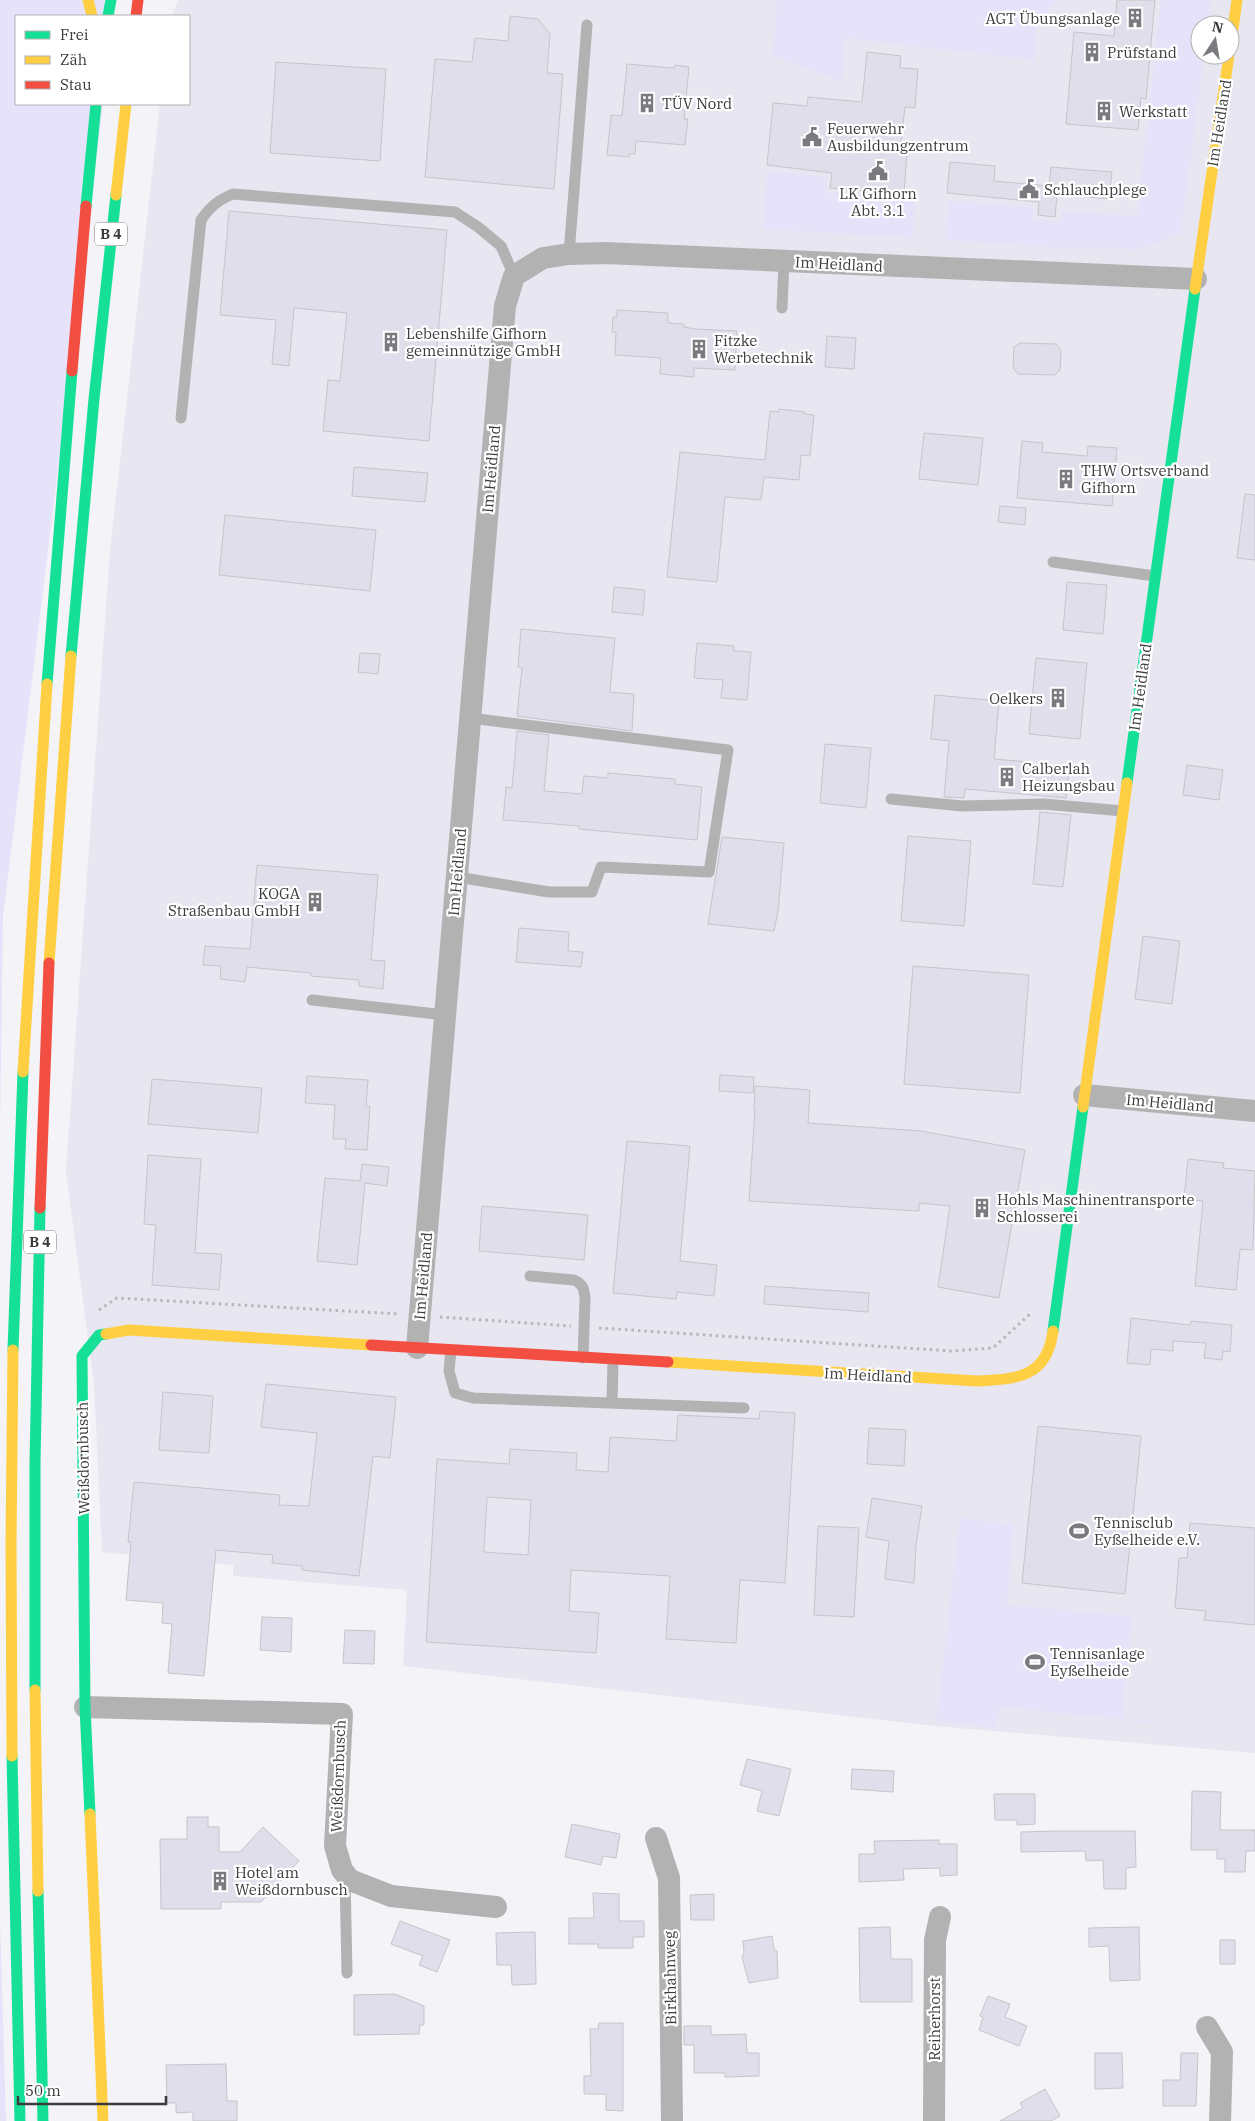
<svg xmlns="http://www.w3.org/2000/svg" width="1255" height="2121" viewBox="0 0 1255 2121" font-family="'IBM Plex Serif',serif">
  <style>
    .built { fill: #e7e6f1; fill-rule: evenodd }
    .green { fill: #e6e2fa }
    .building { fill: #dfdeea; stroke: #c5c5c9; fill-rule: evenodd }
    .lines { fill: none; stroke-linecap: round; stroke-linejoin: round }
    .path { stroke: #b7b7b9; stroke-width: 3; stroke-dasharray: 2.5 4; stroke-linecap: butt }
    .lane { stroke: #b2b2b3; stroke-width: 11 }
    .street { stroke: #b2b2b3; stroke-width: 22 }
    .fast { stroke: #16e098; stroke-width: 11 }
    .slow { stroke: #ffcf43; stroke-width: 11 }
    .jam { stroke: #f24e42; stroke-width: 11 }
    .labels { text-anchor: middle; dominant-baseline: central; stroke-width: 4.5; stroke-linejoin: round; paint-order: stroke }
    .shield { fill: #fff; stroke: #767678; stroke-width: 1 }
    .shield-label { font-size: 14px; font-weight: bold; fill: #3b3b3e }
    .poi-label { font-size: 15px; fill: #3b3b3e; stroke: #fff; text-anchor: start }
    .street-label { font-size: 15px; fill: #3b3b3e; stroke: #fff }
  </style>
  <rect width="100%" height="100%" fill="#f3f3f8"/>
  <path class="built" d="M 178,0 L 1255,0 L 1255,1753 L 935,1726 L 403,1666 L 407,1590 L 233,1576 L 233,1565 L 102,1552 L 94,1384 L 66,1172 L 110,551 L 160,104 L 189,104 L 189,16 L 172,16 ZM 1200,25 L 1230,25 L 1230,55 L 1200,55 Z"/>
  <path class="green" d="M 0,0 L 116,0 L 114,16 L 16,16 L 16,104 L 103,104 L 3,916 L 0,1132 Z
    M 777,0 L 1059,0 C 1034,24 1036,26 1035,60 L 845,38 L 842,82 L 773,56 Z
    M 1161,0 L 1211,0 L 1208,25 L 1200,25 L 1200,55 L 1204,55 L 1181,234 L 1133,251 L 1122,248 L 1046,247 L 945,240 L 948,201 L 1033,207 L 1033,219 L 1060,222 L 1062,211 L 1137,216 Z
    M 767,171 L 827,177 L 826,193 L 915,199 L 913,238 L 762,229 Z
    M 960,1518 L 1014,1524 L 1007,1605 L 1132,1616 L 1122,1718 L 1255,1733 L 999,1707 L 996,1728 L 936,1721 Z
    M 0,1920 L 6,2121 L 0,2121 Z"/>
  <path class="building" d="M 1117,0 L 1155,0 L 1146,99 L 1141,98 L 1138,130 L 1066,124 L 1074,32 L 1114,36 Z
    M 510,16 L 538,19 L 550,34 L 547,73 L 563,74 L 554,189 L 425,177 L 435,59 L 472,62 L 475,38 L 508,41 Z
    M 867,52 L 901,56 L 900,68 L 918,69 L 915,108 L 905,107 L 900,152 L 907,153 L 904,194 L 830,188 L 832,173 L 767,165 L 773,103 L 807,106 L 808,97 L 862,102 Z
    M 276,62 L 386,69 L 380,161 L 270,153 Z
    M 627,64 L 674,68 L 675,65 L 689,67 L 684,119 L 688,119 L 685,145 L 636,141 L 635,154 L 629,154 L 629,157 L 607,155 L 611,115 L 622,116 Z
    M 950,162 L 995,166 L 994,181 L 1049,186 L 1051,167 L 1112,172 L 1109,199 L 1057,194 L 1055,217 L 1038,215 L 1039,202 L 947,193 Z
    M 229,211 L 447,230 L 429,441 L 323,431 L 328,380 L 340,381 L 347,313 L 294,308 L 289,366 L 272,364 L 276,320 L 220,315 Z
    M 617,310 L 668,313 L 668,323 L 684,324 L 684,327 L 695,329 L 737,331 L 735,370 L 694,368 L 694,377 L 660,374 L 661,358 L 615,355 L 616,332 L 612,332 L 613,317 L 617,317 Z
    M 827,336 L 856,338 L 854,369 L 825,367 Z
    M 1020,343 L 1056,344 L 1061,350 L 1060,370 L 1055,375 L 1018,374 L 1013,368 L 1014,347 Z
    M 779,409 L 805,412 L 804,414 L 814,415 L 810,456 L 801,455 L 799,480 L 764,477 L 761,500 L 725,497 L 717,582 L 667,577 L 680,452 L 765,460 L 770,411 L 779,412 Z
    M 924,433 L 983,438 L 978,485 L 919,479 Z
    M 1022,441 L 1043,443 L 1042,452 L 1087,456 L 1088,446 L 1117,448 L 1112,506 L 1017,498 Z
    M 354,467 L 428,473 L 425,502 L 352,496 Z
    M 1245,494 L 1255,495 L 1255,560 L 1237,558 Z
    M 1000,506 L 1026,508 L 1025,525 L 998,522 Z
    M 225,515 L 376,530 L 370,591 L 219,575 Z
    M 1067,582 L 1107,585 L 1103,634 L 1063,630 Z
    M 614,587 L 645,590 L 643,615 L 612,612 Z
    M 521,629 L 615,638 L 610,692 L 634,694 L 632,731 L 517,716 L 522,668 L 518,667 Z
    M 697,643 L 734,646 L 734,651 L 751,652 L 747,700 L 721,698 L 723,680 L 694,678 Z
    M 360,653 L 380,654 L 378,674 L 358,672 Z
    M 1036,658 L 1087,663 L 1080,739 L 1029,734 Z
    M 935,695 L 999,701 L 994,759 L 1029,762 L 1029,767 L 1069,771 L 1066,798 L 965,789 L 964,798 L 944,797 L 949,741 L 931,739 Z
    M 517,731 L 549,735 L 544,791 L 582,794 L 584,776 L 608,778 L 608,773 L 675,779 L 675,784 L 702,787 L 697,840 L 579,829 L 579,826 L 503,820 L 506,787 L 512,788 Z
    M 825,744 L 871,748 L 866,808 L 820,803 Z
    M 1187,765 L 1223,770 L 1219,800 L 1183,795 Z
    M 1040,812 L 1071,815 L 1063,887 L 1033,884 Z
    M 908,836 L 971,841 L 964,926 L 901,921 Z
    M 722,837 L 784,843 L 778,911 L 774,931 L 708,924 Z
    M 257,865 L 378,875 L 371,960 L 385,961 L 383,989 L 359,986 L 359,980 L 311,976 L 311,973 L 247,967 L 245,982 L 220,979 L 221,966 L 203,965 L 205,946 L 250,949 Z
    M 519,928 L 569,932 L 568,951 L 583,952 L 581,967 L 516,962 Z
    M 1143,936 L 1180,941 L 1172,1004 L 1135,999 Z
    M 913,966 L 1029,975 L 1020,1093 L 904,1084 Z
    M 720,1075 L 754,1077 L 753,1093 L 719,1091 Z
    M 307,1076 L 368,1080 L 366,1106 L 370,1106 L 367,1150 L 345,1149 L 346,1139 L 333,1139 L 335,1105 L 305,1103 Z
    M 152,1079 L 262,1088 L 258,1133 L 148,1124 Z
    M 755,1086 L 810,1090 L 808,1123 L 921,1131 L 1025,1150 L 999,1298 L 938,1287 L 950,1206 L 919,1203 L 919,1211 L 749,1201 L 755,1110 L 754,1110 Z
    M 627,1141 L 690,1146 L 680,1261 L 717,1265 L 714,1296 L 677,1292 L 676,1299 L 613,1293 Z
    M 148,1155 L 201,1159 L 195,1253 L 222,1254 L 219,1290 L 152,1285 L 156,1225 L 144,1224 Z
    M 1188,1159 L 1224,1163 L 1223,1168 L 1255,1171 L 1253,1250 L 1240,1249 L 1236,1290 L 1195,1286 L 1203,1201 L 1184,1199 Z
    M 362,1164 L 389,1167 L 387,1186 L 365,1183 L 357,1265 L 317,1261 L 325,1178 L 360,1181 Z
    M 482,1206 L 588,1215 L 584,1260 L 479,1251 Z
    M 765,1286 L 869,1293 L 868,1312 L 764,1304 Z
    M 1131,1318 L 1190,1325 L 1191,1321 L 1232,1325 L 1230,1352 L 1223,1351 L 1222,1360 L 1204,1358 L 1206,1343 L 1173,1341 L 1173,1351 L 1151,1349 L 1150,1365 L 1127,1363 Z
    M 266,1384 L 396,1397 L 390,1458 L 373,1456 L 359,1576 L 302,1570 L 302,1566 L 272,1563 L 273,1555 L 216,1550 L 204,1676 L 168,1673 L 172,1624 L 162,1623 L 163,1603 L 126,1600 L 131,1542 L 128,1542 L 134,1482 L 280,1495 L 279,1505 L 309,1506 L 317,1433 L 261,1427 Z
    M 163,1392 L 213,1396 L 209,1453 L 159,1450 Z
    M 760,1411 L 795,1413 L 785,1583 L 740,1580 L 736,1643 L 666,1639 L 670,1576 L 571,1570 L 569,1611 L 599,1613 L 596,1653 L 426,1642 L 437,1459 L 509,1464 L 510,1449 L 577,1453 L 576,1470 L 608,1472 L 610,1437 L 676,1441 L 678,1415 L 759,1419 ZM 487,1497 L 531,1500 L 528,1555 L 484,1552 Z
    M 1038,1426 L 1141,1436 L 1125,1594 L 1022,1583 Z
    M 869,1428 L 906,1430 L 904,1466 L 867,1464 Z
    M 872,1498 L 922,1506 L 916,1545 L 914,1583 L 885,1579 L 889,1541 L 866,1537 Z
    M 1190,1523 L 1255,1528 L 1255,1625 L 1204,1620 L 1206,1611 L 1175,1608 L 1179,1558 L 1187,1558 Z
    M 818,1526 L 859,1528 L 854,1617 L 814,1615 Z
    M 262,1617 L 292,1618 L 291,1652 L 260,1650 Z
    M 345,1630 L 375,1631 L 374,1664 L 343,1663 Z
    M 747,1759 L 791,1769 L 779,1816 L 757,1811 L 762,1791 L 740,1785 Z
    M 852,1769 L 894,1771 L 893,1792 L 851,1789 Z
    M 1192,1791 L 1221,1792 L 1220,1830 L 1255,1830 L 1255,1851 L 1246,1851 L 1245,1872 L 1225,1872 L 1225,1859 L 1217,1859 L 1217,1850 L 1191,1850 Z
    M 994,1794 L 1035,1794 L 1035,1824 L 1017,1825 L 1017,1820 L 995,1820 Z
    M 187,1817 L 208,1817 L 208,1827 L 219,1827 L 219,1852 L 240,1852 L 263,1827 L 299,1861 L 261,1902 L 221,1902 L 221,1909 L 161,1909 L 160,1839 L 187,1839 Z
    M 572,1824 L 620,1834 L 616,1858 L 603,1856 L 601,1865 L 565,1857 Z
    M 1055,1831 L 1135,1831 L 1136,1867 L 1126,1868 L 1126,1889 L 1104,1889 L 1103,1860 L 1086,1861 L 1085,1851 L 1021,1852 L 1021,1832 Z
    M 939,1840 L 939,1844 L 957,1844 L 957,1875 L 940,1876 L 940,1868 L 903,1869 L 904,1880 L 859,1882 L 859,1854 L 875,1854 L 874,1841 Z
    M 593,1893 L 619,1894 L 619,1921 L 644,1921 L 644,1937 L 633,1937 L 633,1948 L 598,1948 L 598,1944 L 569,1944 L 569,1918 L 594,1918 Z
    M 714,1894 L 714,1920 L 691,1920 L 690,1895 Z
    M 400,1921 L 450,1940 L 437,1972 L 419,1965 L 423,1956 L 391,1944 Z
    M 890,1927 L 891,1959 L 912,1959 L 912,2002 L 860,2002 L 859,1928 Z
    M 1139,1927 L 1140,1980 L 1110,1981 L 1109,1946 L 1089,1947 L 1089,1928 Z
    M 535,1932 L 536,1984 L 512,1985 L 511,1965 L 497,1965 L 496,1933 Z
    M 772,1936 L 774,1949 L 777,1951 L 778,1978 L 749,1983 L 742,1957 L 744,1953 L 743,1941 Z
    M 1220,1940 L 1235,1940 L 1235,1964 L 1220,1964 Z
    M 395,1994 L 424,2006 L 424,2025 L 420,2025 L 419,2034 L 354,2035 L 354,1995 Z
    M 988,1996 L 1010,2004 L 1005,2017 L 1027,2026 L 1019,2046 L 979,2030 L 983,2017 L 980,2016 Z
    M 599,2023 L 623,2023 L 623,2111 L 606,2110 L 606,2094 L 584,2094 L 584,2076 L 591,2076 L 590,2029 L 598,2029 Z
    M 684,2026 L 711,2026 L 711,2035 L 746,2034 L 747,2053 L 759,2053 L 759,2076 L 725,2077 L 725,2073 L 694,2073 L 694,2045 L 684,2045 Z
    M 1095,2053 L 1122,2053 L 1123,2088 L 1095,2089 Z
    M 1181,2053 L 1198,2053 L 1196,2106 L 1163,2106 L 1163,2080 L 1180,2080 Z
    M 226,2064 L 227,2101 L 237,2101 L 237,2121 L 193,2121 L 193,2112 L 176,2113 L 176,2103 L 167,2103 L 166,2065 Z
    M 1045,2089 L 1060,2116 L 1051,2121 L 1000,2121 L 1023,2108 L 1020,2103 Z"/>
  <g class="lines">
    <path class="path" d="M 99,1310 L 117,1298 L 399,1314
      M 440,1317 L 571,1326
      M 599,1328 L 951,1351 L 993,1348 L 1031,1313"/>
    <path class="lane" d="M 569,254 L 587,25
      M 782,308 L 784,261
      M 181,418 L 201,220 C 210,207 218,200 233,194 L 455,212 L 478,227 L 501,246 L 514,276
      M 1053,562 L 1155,576
      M 891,799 L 962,806 L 1044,804 L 1123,811
      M 457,877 L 549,892 L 592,892 L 601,867 L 709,872 L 728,750 L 470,718
      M 312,1000 L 445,1015
      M 530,1276 L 574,1280 C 583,1284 584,1289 585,1298 L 583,1358
      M 451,1350 L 449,1371 L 455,1393 L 473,1398 L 744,1408
      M 612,1402 L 613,1360
      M 345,1876 L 347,1973"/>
    <path class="street" d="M 1084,1095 L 1255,1111
      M 417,1348 L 505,306 L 514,276 L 543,258 L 569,254 L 606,253 L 1196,279
      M 85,1707 L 342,1714 L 335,1846 L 342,1870 L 350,1880 L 391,1896 L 496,1907
      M 656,1838 L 669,1878 L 672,2121
      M 1207,2027 L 1222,2052 L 1220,2121
      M 934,2121 L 935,1940 L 940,1917"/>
    <path class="fast" d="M 108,16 L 111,0
      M 86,206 L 96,104
      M 71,656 L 94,399 L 116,195
      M 47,684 L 72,371
      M 1127,783 L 1195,289
      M 1053,1331 L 1083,1107
      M 13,1350 L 23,1072
      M 35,1690 L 35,1464 L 40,1208
      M 12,1756 L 20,2121
      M 90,1814 L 85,1707 L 82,1356 L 99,1335 L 106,1334
      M 38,1891 L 43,2121"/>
    <path class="slow" d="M 88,0 L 92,16
      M 1230,50 L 1237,0
      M 116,195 L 126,104
      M 1195,289 L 1229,55
      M 49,963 L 71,656
      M 23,1072 L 47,684
      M 1083,1107 L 1127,783
      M 106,1334 L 129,1330 L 371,1345
      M 668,1362 L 977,1381 C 1017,1379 1047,1378 1053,1331
      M 35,1690 L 38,1891
      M 12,1756 L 11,1544 L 13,1350
      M 90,1814 L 103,2121"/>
    <path class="jam" d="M 136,16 L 138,0
      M 72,371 L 86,206
      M 40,1208 L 49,963
      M 371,1345 L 668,1362"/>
  </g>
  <defs>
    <symbol id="building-bare" viewBox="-9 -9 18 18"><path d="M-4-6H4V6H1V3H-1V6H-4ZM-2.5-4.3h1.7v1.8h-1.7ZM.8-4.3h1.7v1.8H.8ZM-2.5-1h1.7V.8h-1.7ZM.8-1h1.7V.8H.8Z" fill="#7b7b7f" stroke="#fff" stroke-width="2.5" paint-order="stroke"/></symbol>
    <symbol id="civic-bare" viewBox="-9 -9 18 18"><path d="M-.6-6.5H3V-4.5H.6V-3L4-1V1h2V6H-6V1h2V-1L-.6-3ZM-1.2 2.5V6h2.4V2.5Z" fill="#7b7b7f" stroke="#fff" stroke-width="2.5" paint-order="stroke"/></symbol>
    <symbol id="stadium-bare" viewBox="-9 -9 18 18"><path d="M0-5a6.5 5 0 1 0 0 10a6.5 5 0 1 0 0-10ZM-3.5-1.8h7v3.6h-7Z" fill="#7b7b7f" stroke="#fff" stroke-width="2.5" paint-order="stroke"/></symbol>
  </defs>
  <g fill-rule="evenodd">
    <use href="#building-bare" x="1121" y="4" width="28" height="28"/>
    <use href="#building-bare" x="1078" y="38" width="28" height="28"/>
    <use href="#building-bare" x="633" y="89" width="28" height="28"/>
    <use href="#building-bare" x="1090" y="97" width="28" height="28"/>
    <use href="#civic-bare" x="798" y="123" width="28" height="28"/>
    <use href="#civic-bare" x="864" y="157" width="28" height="28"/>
    <use href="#civic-bare" x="1015" y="175" width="28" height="28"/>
    <use href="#building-bare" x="377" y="328" width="28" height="28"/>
    <use href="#building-bare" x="685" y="335" width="28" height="28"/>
    <use href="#building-bare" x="1052" y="465" width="28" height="28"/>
    <use href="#building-bare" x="1044" y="684" width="28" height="28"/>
    <use href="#building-bare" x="993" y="763" width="28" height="28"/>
    <use href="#building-bare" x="301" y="888" width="28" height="28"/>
    <use href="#building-bare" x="968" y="1194" width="28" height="28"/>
    <use href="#stadium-bare" x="1065" y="1517" width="28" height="28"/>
    <use href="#stadium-bare" x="1021" y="1648" width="28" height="28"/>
    <use href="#building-bare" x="206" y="1867" width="28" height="28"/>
  </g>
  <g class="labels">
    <g class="shield">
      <rect x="95" y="222.5" width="32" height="23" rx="4"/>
      <rect x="24" y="1230.5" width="32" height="23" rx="4"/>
    </g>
    <g class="shield-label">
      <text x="111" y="234">B 4</text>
      <text x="40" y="1242">B 4</text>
    </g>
    <g class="poi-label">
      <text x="1120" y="18" text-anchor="end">AGT Übungsanlage</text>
      <text x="1107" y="52">Prüfstand</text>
      <text x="662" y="103">TÜV Nord</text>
      <text x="1119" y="111">Werkstatt</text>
      <text x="827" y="128">Feuerwehr<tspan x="827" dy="17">Ausbildungzentrum</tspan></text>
      <text x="1044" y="189">Schlauchplege</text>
      <text x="878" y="193" text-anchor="middle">LK Gifhorn<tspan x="878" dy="17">Abt. 3.1</tspan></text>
      <text x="406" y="333">Lebenshilfe Gifhorn<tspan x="406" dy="17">gemeinnützige GmbH</tspan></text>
      <text x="714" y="340">Fitzke<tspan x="714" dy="17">Werbetechnik</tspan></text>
      <text x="1081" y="470">THW Ortsverband<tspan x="1081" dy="17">Gifhorn</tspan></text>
      <text x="1043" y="698" text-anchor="end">Oelkers</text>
      <text x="1022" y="768">Calberlah<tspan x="1022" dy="17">Heizungsbau</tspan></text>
      <text x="300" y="893" text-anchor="end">KOGA<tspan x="300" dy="17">Straßenbau GmbH</tspan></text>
      <text x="997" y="1199">Hohls Maschinentransporte<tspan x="997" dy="17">Schlosserei</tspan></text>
      <text x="1094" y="1522">Tennisclub<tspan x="1094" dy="17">Eyßelheide e.V.</tspan></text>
      <text x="1050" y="1653">Tennisanlage<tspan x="1050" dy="17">Eyßelheide</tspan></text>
      <text x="235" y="1872">Hotel am<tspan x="235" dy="17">Weißdornbusch</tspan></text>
    </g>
    <g class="street-label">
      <text transform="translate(1219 123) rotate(-81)">Im Heidland</text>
      <text transform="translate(839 264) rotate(3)">Im Heidland</text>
      <text transform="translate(491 469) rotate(-85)">Im Heidland</text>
      <text transform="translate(1140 687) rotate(-82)">Im Heidland</text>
      <text transform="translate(457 872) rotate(-85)">Im Heidland</text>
      <text transform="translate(1170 1103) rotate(5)">Im Heidland</text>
      <text transform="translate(423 1276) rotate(-85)">Im Heidland</text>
      <text transform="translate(868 1375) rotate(3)">Im Heidland</text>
      <text transform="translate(83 1458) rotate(-91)">Weißdornbusch</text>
      <text transform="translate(338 1776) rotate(-88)">Weißdornbusch</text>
      <text transform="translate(670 1978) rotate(-91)">Birkhahnweg</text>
      <text transform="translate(934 2019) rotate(-90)">Reiherhorst</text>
    </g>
  </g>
  <rect x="15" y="15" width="175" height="90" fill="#ffffff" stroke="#b1b1b2"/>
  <rect x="25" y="31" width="25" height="8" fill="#16e098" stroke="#b1b1b2"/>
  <text x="60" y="40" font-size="15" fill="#3b3b3e">Frei</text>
  <rect x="25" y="56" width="25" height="8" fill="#ffcf43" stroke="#b1b1b2"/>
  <text x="60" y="65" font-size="15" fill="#3b3b3e">Zäh</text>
  <rect x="25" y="81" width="25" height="8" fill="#f24e42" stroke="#b1b1b2"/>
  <text x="60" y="90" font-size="15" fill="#3b3b3e">Stau</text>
  <g transform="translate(1215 40) rotate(12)"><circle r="24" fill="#ffffff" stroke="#b1b1b2"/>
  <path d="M0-4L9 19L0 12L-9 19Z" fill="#7b7b7f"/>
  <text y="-8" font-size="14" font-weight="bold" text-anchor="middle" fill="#3b3b3e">N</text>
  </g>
  <path d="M18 2096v8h148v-8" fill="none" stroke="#3b3b3e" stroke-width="2.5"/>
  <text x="25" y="2096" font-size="15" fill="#3b3b3e" stroke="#ffffff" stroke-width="4" paint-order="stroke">50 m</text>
</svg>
